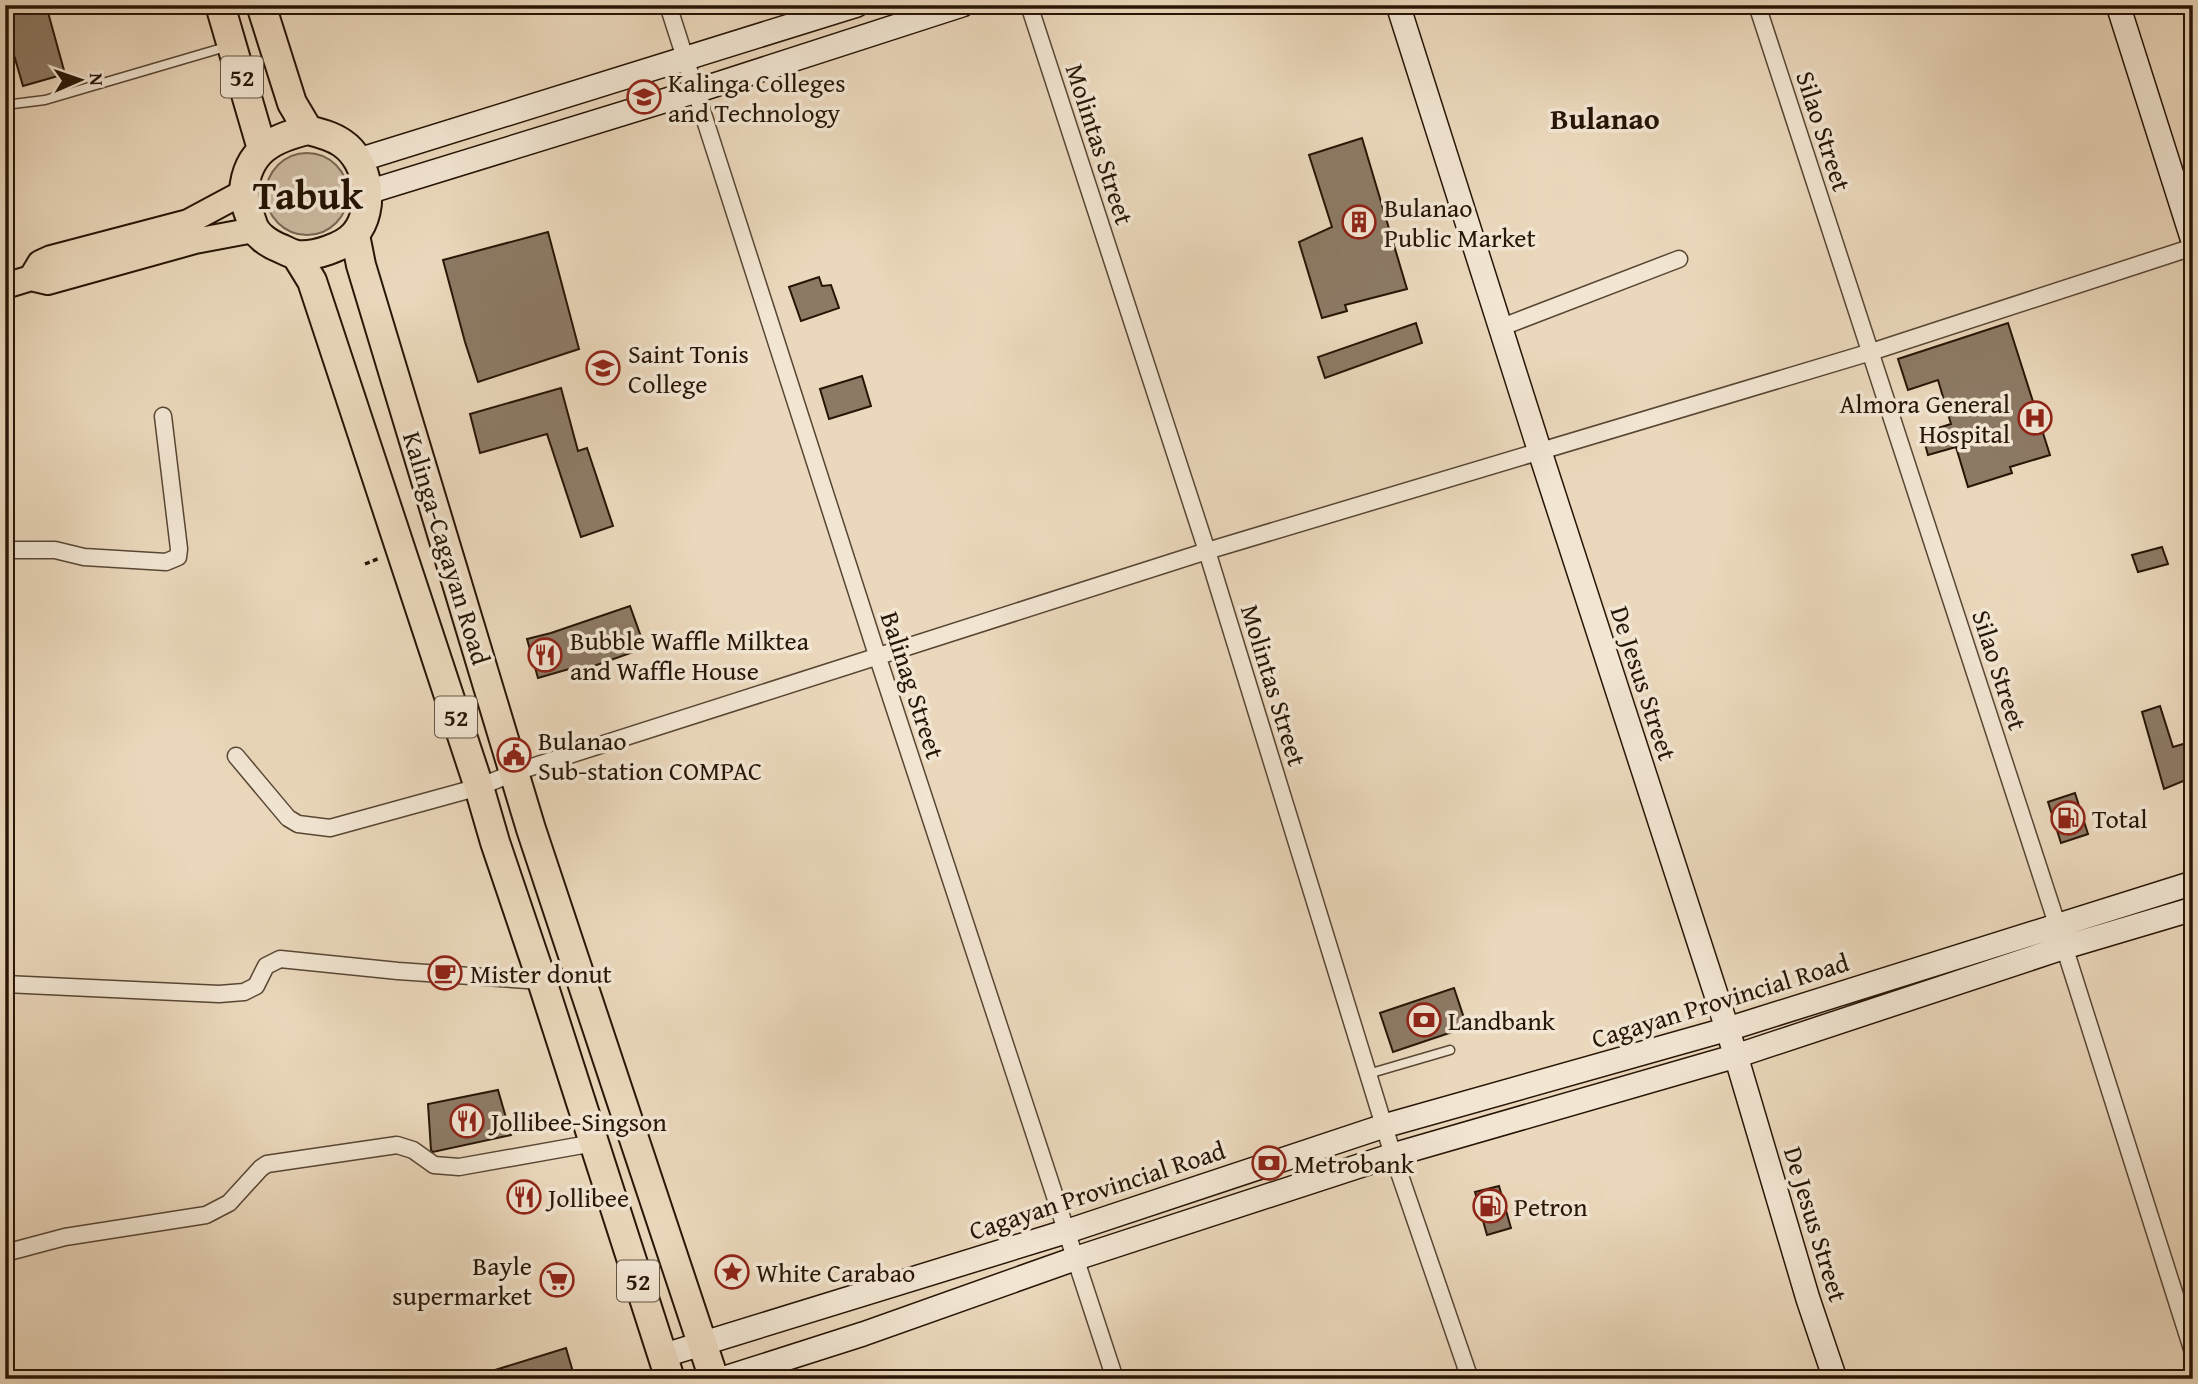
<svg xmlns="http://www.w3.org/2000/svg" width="2198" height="1384" viewBox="0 0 2198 1384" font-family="'Gentium Book Plus',serif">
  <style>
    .green { fill: #cab79d; stroke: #786652; stroke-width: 2 }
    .building { fill: #8d7a65; stroke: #271506; stroke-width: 2 }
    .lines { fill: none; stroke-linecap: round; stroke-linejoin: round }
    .lane-casing { stroke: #584634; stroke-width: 11 }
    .street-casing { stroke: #584634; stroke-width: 19 }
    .secondary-casing { stroke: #271506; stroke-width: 26 }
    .primary-casing { stroke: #271506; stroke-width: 28 }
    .highway-casing { stroke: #271506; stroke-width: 32 }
    .path { stroke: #271506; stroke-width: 3.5; stroke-dasharray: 5 3.5; stroke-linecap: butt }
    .lane { stroke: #f2e6d3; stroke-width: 8 }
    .street { stroke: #f2e6d3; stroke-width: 16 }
    .secondary { stroke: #f2e6d3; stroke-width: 23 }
    .primary { stroke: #ebd8bc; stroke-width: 24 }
    .highway { stroke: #ebd8bc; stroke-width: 28 }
    .labels { text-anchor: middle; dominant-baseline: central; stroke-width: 7; stroke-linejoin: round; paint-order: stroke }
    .shield { fill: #f2e6d3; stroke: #645444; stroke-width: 2 }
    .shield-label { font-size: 24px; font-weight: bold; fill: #271506 }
    .poi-label { font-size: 26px; fill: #271506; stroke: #f2e6d3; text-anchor: start }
    .street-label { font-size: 26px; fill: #271506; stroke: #f2e6d3 }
    .quarter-label { font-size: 30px; font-weight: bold; fill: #271506; stroke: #f2e6d3 }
    .town-label { font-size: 40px; font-weight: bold; fill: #271506; stroke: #f2e6d3 }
  </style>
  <rect width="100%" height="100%" fill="#ebd8bc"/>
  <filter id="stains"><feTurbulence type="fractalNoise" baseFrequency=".00286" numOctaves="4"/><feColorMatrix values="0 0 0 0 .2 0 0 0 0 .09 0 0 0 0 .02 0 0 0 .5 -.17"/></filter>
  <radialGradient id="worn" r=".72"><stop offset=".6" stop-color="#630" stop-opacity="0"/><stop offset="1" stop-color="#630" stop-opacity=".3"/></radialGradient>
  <path class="green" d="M266 194a41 41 0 1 1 82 0a41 41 0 1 1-82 0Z"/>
  <path class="building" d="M 5,5 L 46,5 L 65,74 L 23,86 L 5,24 Z
    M 1362,138 L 1407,289 L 1345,305 L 1347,311 L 1322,318 L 1299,242 L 1332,227 L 1309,155 Z
    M 548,232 L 579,349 L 478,382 L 465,342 L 443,260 Z
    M 819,277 L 822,286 L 831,285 L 839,308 L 801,321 L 789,287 Z
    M 1416,323 L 1422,343 L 1325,378 L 1318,357 Z
    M 2008,323 L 2050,455 L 2010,467 L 2012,473 L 1968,487 L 1956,447 L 1928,455 L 1922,433 L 1951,424 L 1938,380 L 1908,390 L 1898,359 Z
    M 862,376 L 871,406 L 829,419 L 820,389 Z
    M 561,388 L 578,451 L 587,448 L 613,526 L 581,537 L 547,434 L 480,453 L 470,414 Z
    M 2162,547 L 2168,564 L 2138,572 L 2132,555 Z
    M 630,606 L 645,648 L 571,674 L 569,669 L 538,678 L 527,639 L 551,633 Z
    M 2160,706 L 2173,747 L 2193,741 L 2193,777 L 2164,789 L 2142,712 Z
    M 2075,793 L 2088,834 L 2061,843 L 2048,802 Z
    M 1454,988 L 1467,1027 L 1393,1052 L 1380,1013 Z
    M 498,1090 L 511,1135 L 433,1152 L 431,1150 L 428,1104 Z
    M 1499,1186 L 1511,1228 L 1487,1235 L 1475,1192 Z
    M 566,1348 L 575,1379 L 480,1379 L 479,1375 Z"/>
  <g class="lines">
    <defs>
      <path id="lane" d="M 89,5 L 106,7 L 112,5
        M 5,105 L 45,100 L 229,46
        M 1368,1074 L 1450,1050"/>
      <path id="street" d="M 668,5 L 878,658 L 1115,1379
        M 1029,5 L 1207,551 L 1393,1155 L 1470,1379
        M 1757,5 L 2057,924 L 2193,1352
        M 1502,327 L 1679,259
        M 5,550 L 55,550 L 84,557 L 166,562 L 178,557 L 179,549 L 163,416
        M 236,756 L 288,818 L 298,824 L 330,828 L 479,787 L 516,772 L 1207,551 L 1871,352 L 2193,247
        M 5,984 L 219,994 L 244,992 L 256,986 L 266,966 L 280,959 L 398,971 L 542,981
        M 5,1253 L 65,1237 L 206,1215 L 229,1203 L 261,1168 L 267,1164 L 397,1145 L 413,1150 L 434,1165 L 459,1167 L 594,1143"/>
      <path id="secondary" d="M 1398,5 L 1540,452 L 1736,1056 L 1808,1299 L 1835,1379
        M 2118,5 L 2193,241
        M 359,160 L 857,5
        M 368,192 L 696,91 L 962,5
        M 662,1356 L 1068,1231 L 1384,1126 L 1728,1029 L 2193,883
        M 722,1379 L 863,1334 L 1077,1258 L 1393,1155 L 1736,1056 L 2065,947 L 2193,909"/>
      <path id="primary" d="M 31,278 L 40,263 L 51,258 L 188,222 L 244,192
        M 5,286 L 31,278 L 48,282 L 195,241 L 254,230"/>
      <path id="highway" d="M 220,5 L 262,149
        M 261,5 L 292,103 L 308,130
        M 308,130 C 320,133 332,136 342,143 C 369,161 376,209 355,234 C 344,247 314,257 297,255 C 292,254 286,251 282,249 C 269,244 255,235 252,222 C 249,213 243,200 244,191 C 247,151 273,138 308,130 Z
        M 355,235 L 361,265 L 531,829 L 714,1379
        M 296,255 L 312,281 L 479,787 L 495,842 L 542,981 L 670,1379"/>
    </defs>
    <use href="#lane" class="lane-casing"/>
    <use href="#street" class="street-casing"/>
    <use href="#secondary" class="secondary-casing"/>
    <use href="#primary" class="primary-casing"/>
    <use href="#highway" class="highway-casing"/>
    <path class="path" d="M 365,564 L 380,558"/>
    <use href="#lane" class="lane"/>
    <use href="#street" class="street"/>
    <use href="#secondary" class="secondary"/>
    <use href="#primary" class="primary"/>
    <use href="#highway" class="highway"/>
  </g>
  <defs>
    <symbol id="university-ring" viewBox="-11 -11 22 22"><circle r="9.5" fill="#f2e6d3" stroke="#8f2418" stroke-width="1.5"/><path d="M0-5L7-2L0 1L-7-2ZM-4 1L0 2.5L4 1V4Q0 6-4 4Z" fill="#8f2418"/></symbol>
    <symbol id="building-ring" viewBox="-11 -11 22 22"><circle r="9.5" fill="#f2e6d3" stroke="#8f2418" stroke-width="1.5"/><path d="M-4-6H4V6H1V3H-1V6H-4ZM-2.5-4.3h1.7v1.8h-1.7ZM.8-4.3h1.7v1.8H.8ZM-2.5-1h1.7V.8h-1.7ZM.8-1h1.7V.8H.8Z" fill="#8f2418"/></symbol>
    <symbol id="hospital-ring" viewBox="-11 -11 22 22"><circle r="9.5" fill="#f2e6d3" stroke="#8f2418" stroke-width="1.5"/><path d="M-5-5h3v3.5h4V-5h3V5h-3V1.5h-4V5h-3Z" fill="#8f2418"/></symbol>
    <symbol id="restaurant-ring" viewBox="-11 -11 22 22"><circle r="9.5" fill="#f2e6d3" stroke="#8f2418" stroke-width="1.5"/><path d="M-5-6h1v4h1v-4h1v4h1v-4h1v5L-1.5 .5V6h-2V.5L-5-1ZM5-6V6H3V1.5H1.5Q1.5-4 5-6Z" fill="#8f2418"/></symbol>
    <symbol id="civic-ring" viewBox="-11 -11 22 22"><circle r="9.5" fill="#f2e6d3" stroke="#8f2418" stroke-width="1.5"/><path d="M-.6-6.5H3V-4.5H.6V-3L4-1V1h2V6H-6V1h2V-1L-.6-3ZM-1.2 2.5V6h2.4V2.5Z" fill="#8f2418"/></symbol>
    <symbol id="fuel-ring" viewBox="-11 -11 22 22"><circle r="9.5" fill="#f2e6d3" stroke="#8f2418" stroke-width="1.5"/><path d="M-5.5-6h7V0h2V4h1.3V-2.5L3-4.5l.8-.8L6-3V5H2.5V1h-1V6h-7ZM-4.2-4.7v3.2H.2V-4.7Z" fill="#8f2418"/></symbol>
    <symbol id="cafe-ring" viewBox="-11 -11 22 22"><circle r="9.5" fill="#f2e6d3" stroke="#8f2418" stroke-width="1.5"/><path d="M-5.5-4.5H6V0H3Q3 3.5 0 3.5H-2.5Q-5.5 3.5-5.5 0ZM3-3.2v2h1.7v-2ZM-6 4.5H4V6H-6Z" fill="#8f2418"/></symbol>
    <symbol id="bank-ring" viewBox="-11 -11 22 22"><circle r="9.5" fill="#f2e6d3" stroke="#8f2418" stroke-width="1.5"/><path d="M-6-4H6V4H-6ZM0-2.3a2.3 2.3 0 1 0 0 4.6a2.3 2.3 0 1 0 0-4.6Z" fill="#8f2418"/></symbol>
    <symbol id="sight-ring" viewBox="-11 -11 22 22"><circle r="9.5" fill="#f2e6d3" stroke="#8f2418" stroke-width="1.5"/><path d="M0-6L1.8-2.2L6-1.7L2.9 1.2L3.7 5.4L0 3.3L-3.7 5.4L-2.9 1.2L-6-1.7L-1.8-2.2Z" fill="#8f2418"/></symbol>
    <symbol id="supermarket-ring" viewBox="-11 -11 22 22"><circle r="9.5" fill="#f2e6d3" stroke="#8f2418" stroke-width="1.5"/><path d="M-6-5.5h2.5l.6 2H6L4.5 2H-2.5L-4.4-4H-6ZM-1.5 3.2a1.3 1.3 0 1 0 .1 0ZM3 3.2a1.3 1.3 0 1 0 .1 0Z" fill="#8f2418"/></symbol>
  </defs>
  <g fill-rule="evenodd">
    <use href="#university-ring" x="625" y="78" width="38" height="38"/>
    <use href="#building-ring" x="1340" y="203" width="38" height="38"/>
    <use href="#university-ring" x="584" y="349" width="38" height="38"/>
    <use href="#hospital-ring" x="2016" y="399" width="38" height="38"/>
    <use href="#restaurant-ring" x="526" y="636" width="38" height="38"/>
    <use href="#civic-ring" x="495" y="736" width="38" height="38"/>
    <use href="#fuel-ring" x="2049" y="799" width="38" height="38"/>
    <use href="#cafe-ring" x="426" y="954" width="38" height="38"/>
    <use href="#bank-ring" x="1405" y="1001" width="38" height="38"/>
    <use href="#restaurant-ring" x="448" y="1102" width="38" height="38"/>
    <use href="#bank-ring" x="1250" y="1144" width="38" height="38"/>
    <use href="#restaurant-ring" x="505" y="1178" width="38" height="38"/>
    <use href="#fuel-ring" x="1471" y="1187" width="38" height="38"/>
    <use href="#sight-ring" x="713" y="1253" width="38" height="38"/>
    <use href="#supermarket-ring" x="538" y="1261" width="38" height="38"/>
  </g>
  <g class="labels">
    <g class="shield">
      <rect x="221" y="56.5" width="42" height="41" rx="5"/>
      <rect x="435" y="696.5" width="42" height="41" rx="5"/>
      <rect x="617" y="1260.5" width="42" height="41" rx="5"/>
    </g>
    <g class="shield-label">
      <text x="242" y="77">52</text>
      <text x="456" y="717">52</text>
      <text x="638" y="1281">52</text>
    </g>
    <g class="poi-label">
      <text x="668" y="82">Kalinga Colleges<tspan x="668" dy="30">and Technology</tspan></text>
      <text x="1384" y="207">Bulanao<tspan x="1384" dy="30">Public Market</tspan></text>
      <text x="628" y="353">Saint Tonis<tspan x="628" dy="30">College</tspan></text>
      <text x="2010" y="403" text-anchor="end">Almora General<tspan x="2010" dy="30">Hospital</tspan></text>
      <text x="570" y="640">Bubble Waffle Milktea<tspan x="570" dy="30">and Waffle House</tspan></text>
      <text x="538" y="740">Bulanao<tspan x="538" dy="30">Sub-station COMPAC</tspan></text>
      <text x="2092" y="818">Total</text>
      <text x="470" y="973">Mister donut</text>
      <text x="1448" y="1020">Landbank</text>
      <text x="491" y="1121">Jollibee-Singson</text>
      <text x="1294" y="1163">Metrobank</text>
      <text x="548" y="1197">Jollibee</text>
      <text x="1514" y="1206">Petron</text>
      <text x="532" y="1265" text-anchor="end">Bayle<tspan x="532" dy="30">supermarket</tspan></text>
      <text x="756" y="1272">White Carabao</text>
    </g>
    <g class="street-label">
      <text transform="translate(1824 131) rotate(72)">Silao Street</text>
      <text transform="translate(1100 144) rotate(72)">Molintas Street</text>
      <text transform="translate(447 548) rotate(73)">Kalinga-Cagayan Road</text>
      <text transform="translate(2000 670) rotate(72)">Silao Street</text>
      <text transform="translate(1644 683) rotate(72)">De Jesus Street</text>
      <text transform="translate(913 685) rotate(72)">Balinag Street</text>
      <text transform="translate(1274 685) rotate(73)">Molintas Street</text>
      <text transform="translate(1720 1000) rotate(-17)">Cagayan Provincial Road</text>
      <text transform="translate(1097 1190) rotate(-18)">Cagayan Provincial Road</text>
      <text transform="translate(1816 1224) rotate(73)">De Jesus Street</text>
    </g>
    <g class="quarter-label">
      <text x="1605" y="118">Bulanao</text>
    </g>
    <g class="town-label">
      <text x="308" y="194">Tabuk</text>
    </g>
  </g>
  <rect width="2198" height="1384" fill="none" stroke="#ebd8bc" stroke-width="28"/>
  <rect x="7" y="7" width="2184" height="1370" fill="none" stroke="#271506" stroke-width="3.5"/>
  <rect x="14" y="14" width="2170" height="1356" fill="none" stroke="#271506" stroke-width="2"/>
  <g transform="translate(80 80) rotate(88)" stroke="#f2e6d3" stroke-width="5" paint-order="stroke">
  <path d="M0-5L12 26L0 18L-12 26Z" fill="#271506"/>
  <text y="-10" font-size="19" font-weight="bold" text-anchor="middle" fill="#271506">N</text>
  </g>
  <rect width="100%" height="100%" filter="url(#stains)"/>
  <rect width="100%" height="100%" fill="url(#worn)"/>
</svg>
